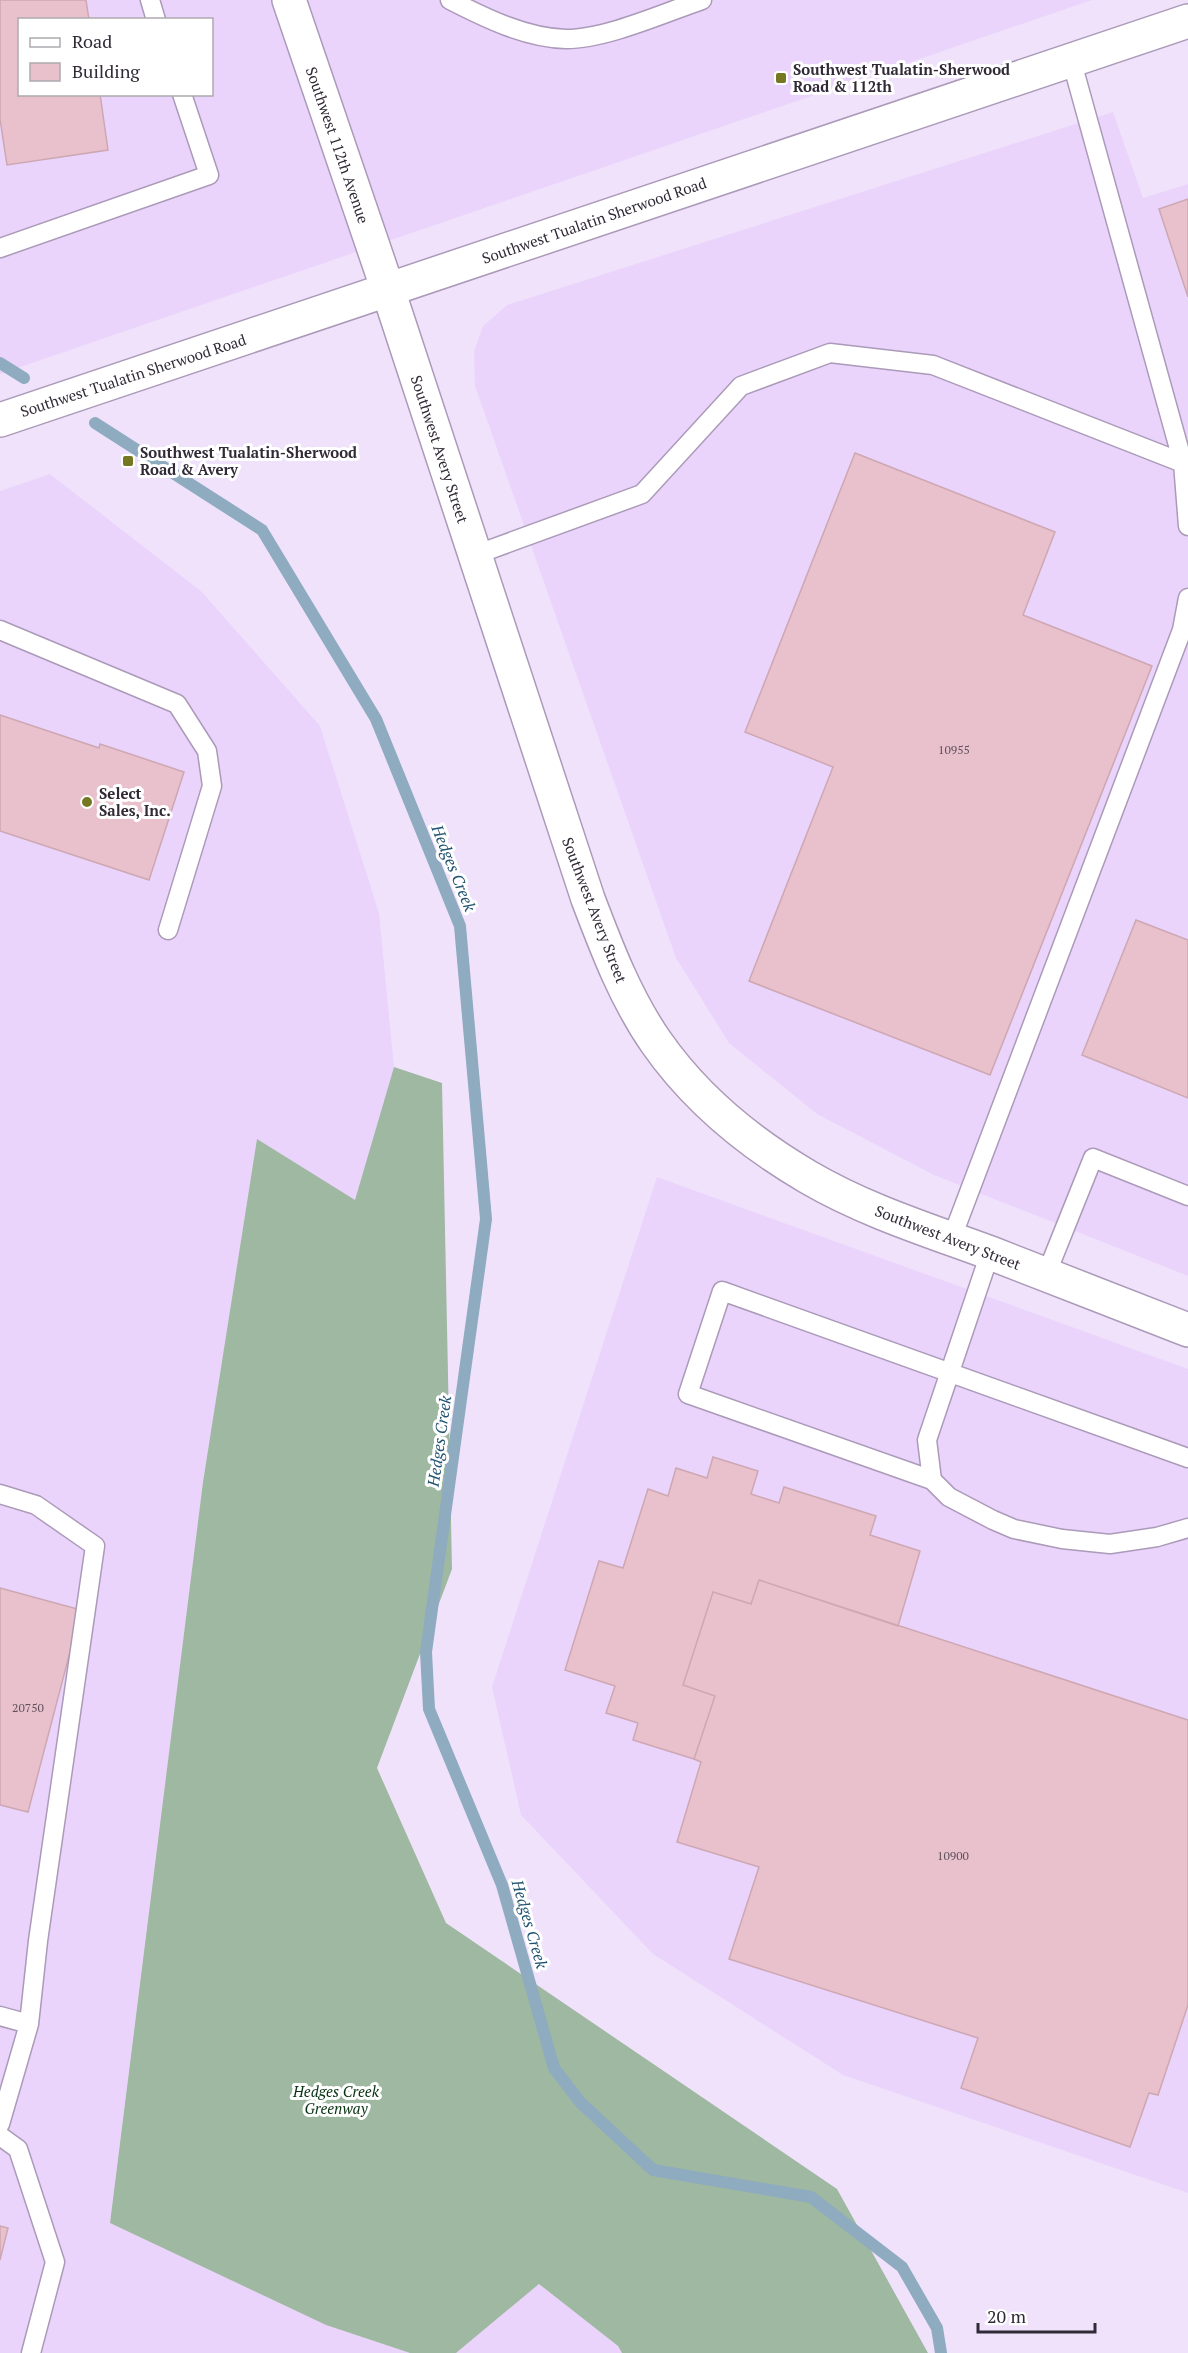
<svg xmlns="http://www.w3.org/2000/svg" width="1188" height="2353" viewBox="0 0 1188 2353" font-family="'PT Serif',serif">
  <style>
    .built { fill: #ead4fb; fill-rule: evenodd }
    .forest { fill: #9fb8a1 }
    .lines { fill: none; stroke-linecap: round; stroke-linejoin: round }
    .stream { stroke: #8eabc0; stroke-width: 12 }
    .building { fill: #e8c1cd; stroke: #cda7b2; stroke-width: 1.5 }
    .lane-casing { stroke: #ab9ab8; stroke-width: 21 }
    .secondary-casing { stroke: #ab9ab8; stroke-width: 36 }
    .highway-casing { stroke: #ab9ab8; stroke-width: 36 }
    .lane { stroke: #fff; stroke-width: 18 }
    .secondary { stroke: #fff; stroke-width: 33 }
    .highway { stroke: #fff; stroke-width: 33 }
    .poi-dot { fill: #757820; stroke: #fff; stroke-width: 2 }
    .labels { text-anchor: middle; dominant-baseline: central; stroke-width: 6; stroke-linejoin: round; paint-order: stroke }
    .number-label { font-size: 12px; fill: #5f505c }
    .poi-label { font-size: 15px; font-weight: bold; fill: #312a36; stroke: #fff; text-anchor: start }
    .street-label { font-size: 15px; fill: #312a36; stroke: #fff }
    .park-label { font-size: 15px; font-style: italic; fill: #083312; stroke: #fff }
    .water-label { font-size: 16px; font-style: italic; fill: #225372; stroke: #fff }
  </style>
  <rect width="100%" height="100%" fill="#f1e2fc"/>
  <path class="built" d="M 0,0 L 1092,0 L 0,374 ZM 20,20 L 212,20 L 212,94 L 20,94 Z
    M 1113,112 L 1143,198 L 1188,184 L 1188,1276 L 934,1175 L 817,1114 L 729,1043 L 676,958 L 475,386 L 474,352 L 483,326 L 507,305 Z
    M 50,474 L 202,592 L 320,726 L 379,913 L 394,1067 L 355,1201 L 257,1139 L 203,1482 L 110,2223 L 326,2325 L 410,2353 L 0,2353 L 0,491 Z
    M 657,1177 L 1188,1369 L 1188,2193 L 843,2075 L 653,1954 L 521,1815 L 492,1687 Z
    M 539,2284 L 618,2346 L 622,2353 L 456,2353 Z"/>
  <path class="forest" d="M 394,1067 L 442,1083 L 452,1569 L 377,1768 L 446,1923 L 837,2189 L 928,2353 L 622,2353 L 618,2346 L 539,2284 L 456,2353 L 410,2353 L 326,2325 L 110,2223 L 203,1482 L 257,1139 L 355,1200 Z"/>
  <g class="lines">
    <path class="stream" d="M 0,363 L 24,378
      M 95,423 L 262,530 L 376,719 L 460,926 L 486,1219 L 426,1652 L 429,1709 L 502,1885 L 554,2068 L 580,2102 L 653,2170 L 811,2197 L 902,2267 L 937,2328 L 941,2353"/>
  </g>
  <path class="building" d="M 0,0 L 86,0 L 89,20 L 20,20 L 20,94 L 100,94 L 108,150 L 7,165 L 0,119 Z
    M 1188,199 L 1188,297 L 1159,209 Z
    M 855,453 L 1055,532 L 1023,615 L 1152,666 L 990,1075 L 749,981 L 833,767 L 745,732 Z
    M 0,715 L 99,748 L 100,744 L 184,772 L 149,880 L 0,831 Z
    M 1136,920 L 1188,940 L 1188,1098 L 1082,1055 Z
    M 713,1457 L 758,1471 L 751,1494 L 779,1503 L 784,1487 L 876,1516 L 870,1535 L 920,1551 L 898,1626 L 759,1580 L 751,1604 L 713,1592 L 683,1685 L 715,1696 L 694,1759 L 633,1740 L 638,1723 L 606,1713 L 615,1686 L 565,1670 L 599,1561 L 623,1568 L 648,1489 L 668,1496 L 676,1468 L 707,1478 Z
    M 759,1580 L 1188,1720 L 1188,2005 L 1158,2095 L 1149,2093 L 1130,2147 L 961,2088 L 978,2038 L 729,1959 L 759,1867 L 677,1842 L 701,1762 L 694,1759 L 715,1696 L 683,1685 L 713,1592 L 751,1604 Z
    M 0,1588 L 81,1610 L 28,1812 L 0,1805 Z
    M 0,2226 L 8,2228 L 0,2260 Z"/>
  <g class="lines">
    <defs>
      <path id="lane" d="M 150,0 L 156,20
        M 450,0 C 485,18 526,38 566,39 C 606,39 664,13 702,0
        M 1071,59 L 1183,463
        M 0,248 L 209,175 L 182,94
        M 475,555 L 642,494 L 741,386 L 830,353 L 933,365 L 1183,463 L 1188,526
        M 0,630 L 177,704 L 207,751 L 212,786 L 168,930
        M 951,1240 L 1182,630 L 1188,598
        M 990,1253 L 927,1440 L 932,1480 L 949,1497 L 993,1520 L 1014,1529 L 1062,1539 L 1110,1544 L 1157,1537 L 1188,1528
        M 1046,1275 L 1093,1158 L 1188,1196
        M 932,1480 L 688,1394 L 722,1291 L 1188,1458
        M 0,1494 L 36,1505 L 95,1546 L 38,1941 L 29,2024 L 0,2124
        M 0,2016 L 29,2024
        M 0,2136 L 18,2149 L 55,2262 L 31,2353"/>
      <path id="secondary" d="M 289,0 L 388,290 L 588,899 C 607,949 626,999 656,1042 C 695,1098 750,1143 808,1177 C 866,1211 931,1231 993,1254 C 1058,1279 1123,1305 1188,1330"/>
      <path id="highway" d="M 0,420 L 1188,21"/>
    </defs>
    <use href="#lane" class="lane-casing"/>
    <use href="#secondary" class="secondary-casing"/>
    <use href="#highway" class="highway-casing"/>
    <use href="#lane" class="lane"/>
    <use href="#secondary" class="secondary"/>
    <use href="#highway" class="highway"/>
  </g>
  <g class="poi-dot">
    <rect x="775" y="72" width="12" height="12" rx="3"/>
    <rect x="122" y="455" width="12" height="12" rx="3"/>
    <circle cx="87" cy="802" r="6"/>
  </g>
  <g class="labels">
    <g class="number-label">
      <text x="954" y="749">10955</text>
      <text x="28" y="1707">20750</text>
      <text x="953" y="1855">10900</text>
    </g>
    <g class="poi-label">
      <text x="793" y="69">Southwest Tualatin-Sherwood<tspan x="793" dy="17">Road &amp; 112th</tspan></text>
      <text x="140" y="452">Southwest Tualatin-Sherwood<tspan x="140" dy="17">Road &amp; Avery</tspan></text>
      <text x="99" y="793">Select<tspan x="99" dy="17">Sales, Inc.</tspan></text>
    </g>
    <g class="street-label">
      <text transform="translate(338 145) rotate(71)">Southwest 112th Avenue</text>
      <text transform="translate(594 220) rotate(-19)">Southwest Tualatin Sherwood Road</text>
      <text transform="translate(133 375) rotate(-18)">Southwest Tualatin Sherwood Road</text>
      <text transform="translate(440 449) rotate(72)">Southwest Avery Street</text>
      <text transform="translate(595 910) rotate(69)">Southwest Avery Street</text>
      <text transform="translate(948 1237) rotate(21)">Southwest Avery Street</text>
    </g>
    <g class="park-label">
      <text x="336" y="2091">Hedges Creek<tspan x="336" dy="17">Greenway</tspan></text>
    </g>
    <g class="water-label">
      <text transform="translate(454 868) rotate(68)">Hedges Creek</text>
      <text transform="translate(439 1441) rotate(-82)">Hedges Creek</text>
      <text transform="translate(530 1924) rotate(74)">Hedges Creek</text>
    </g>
  </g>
  <rect x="18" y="18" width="195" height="78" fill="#ffffff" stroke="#adaaaf" stroke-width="1.5"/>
  <rect x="30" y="38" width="30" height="9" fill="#ffffff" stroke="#adaaaf" stroke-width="1.5"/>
  <text x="72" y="48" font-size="18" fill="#312a36">Road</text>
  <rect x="30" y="63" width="30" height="18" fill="#e8c1cd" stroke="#adaaaf" stroke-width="1.5"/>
  <text x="72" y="78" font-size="18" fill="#312a36">Building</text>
  <path d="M978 2323v9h117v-9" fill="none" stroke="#312a36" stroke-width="3"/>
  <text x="987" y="2323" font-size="18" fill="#312a36" stroke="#ffffff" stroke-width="4.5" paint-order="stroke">20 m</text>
</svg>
